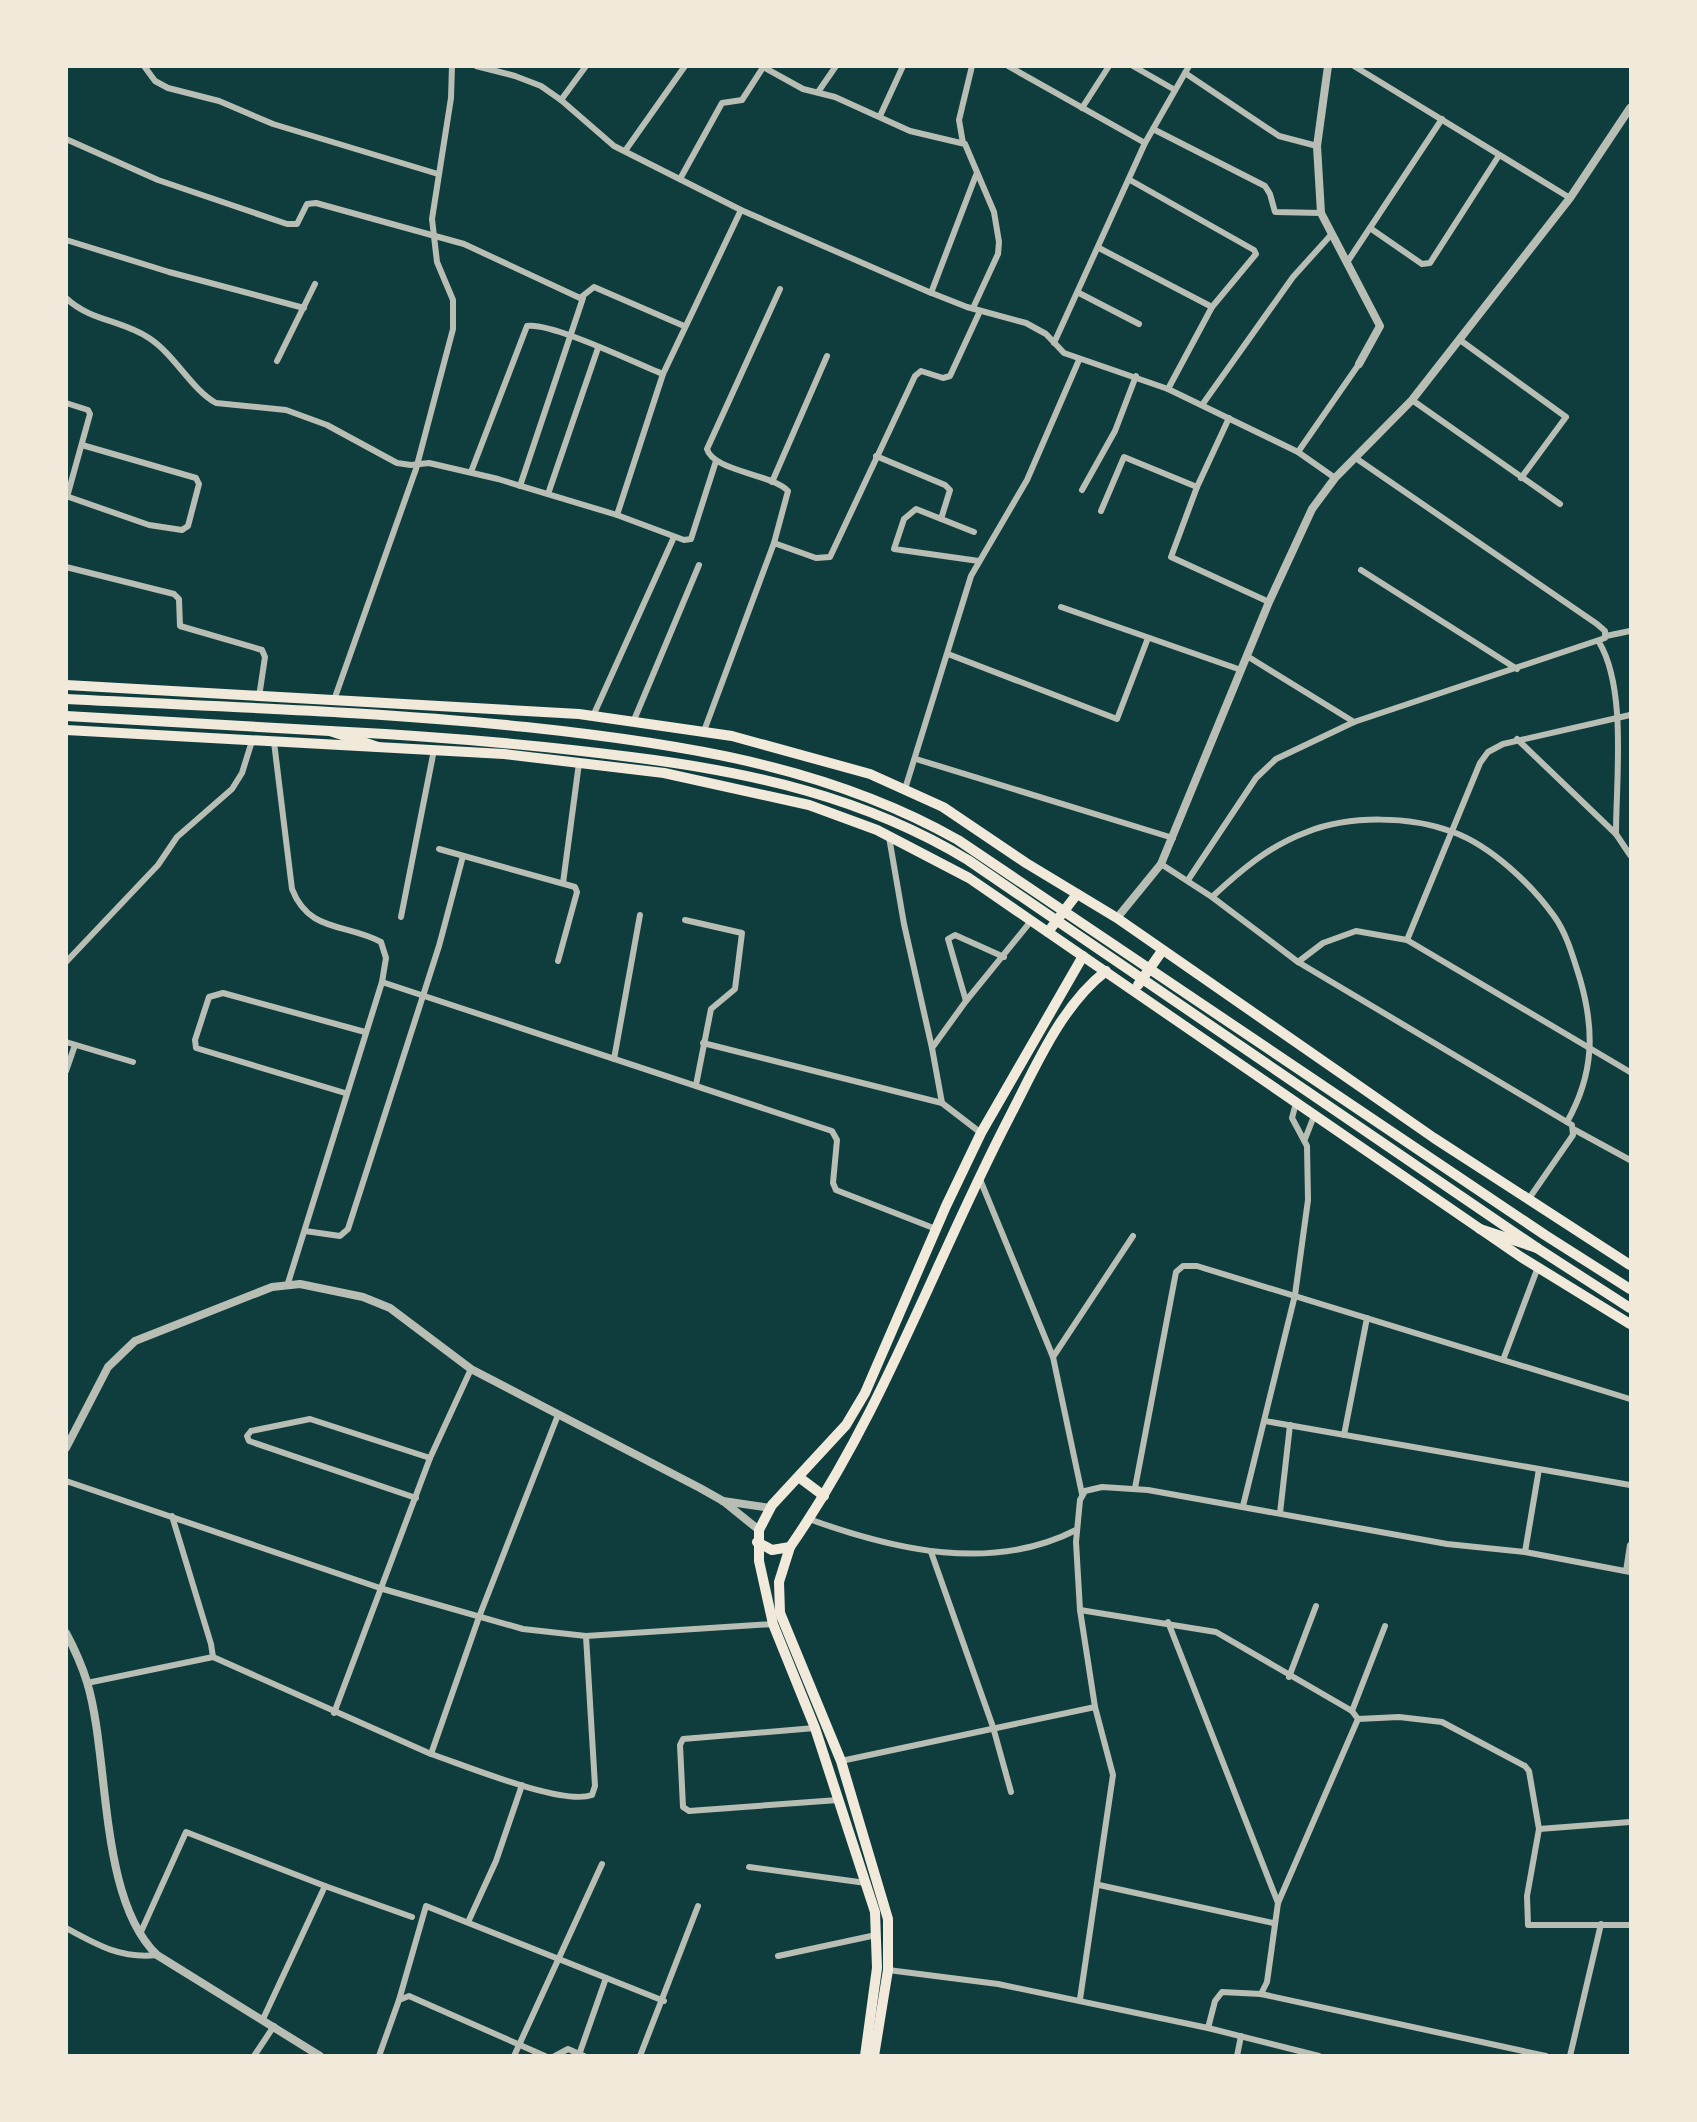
<svg xmlns="http://www.w3.org/2000/svg" width="1697" height="2122" font-family="Cabin,sans-serif">
	<style>
		.lines { fill: none; stroke-linecap: round; stroke-linejoin: round }
		.minor { stroke: #b8beb3; stroke-width: 6 }
		.tertiary { stroke: #b8beb3; stroke-width: 8 }
		.primary { stroke: #f1e9da; stroke-width: 10 }
		.trunk { stroke: #f1e9da; stroke-width: 10 }
	</style>
	<rect width="100%" height="100%" fill="#0f3d3e"/>
	<g class="lines">
		<g class="minor">
			<path d="M144 66 155 81 168 88 219 101 273 124 438 174"/>
			<path d="M476 66 515 76 541 86 561 100 614 146 741 210 929 292 967 307 1026 323 1046 334 1064 353 1168 389 1298 452 1335 478"/>
			<path d="M1008 66 1145 143"/>
			<path d="M1133 66 1175 90"/>
			<path d="M1354 66 1570 198"/>
			<path d="M763 67 803 89 835 97 910 131 965 144 994 212 999 242 998 254 973 308"/>
			<path d="M1185 73 1279 136 1317 146"/>
			<path d="M818 92 836 66"/>
			<path d="M561 100 586 66"/>
			<path d="M1082 108 1109 66"/>
			<path d="M880 116 903 66"/>
			<path d="M1153 129 1265 186 1270 194 1275 212 1321 213"/>
			<path d="M66 139 158 180 287 224H297L307 204 316 203 464 244 580 298 594 287 684 326"/>
			<path d="M963 143 959 120 972 66"/>
			<path d="M625 151 685 66"/>
			<path d="M680 179 722 103 742 100 764 66"/>
			<path d="M1130 180 1254 250 1256 254 1212 307 1168 389"/>
			<path d="M1370 228 1422 264 1430 263 1498 157"/>
			<path d="M66 240 169 272 304 308"/>
			<path d="M1099 248 1212 307"/>
			<path d="M1348 261 1442 119"/>
			<path d="M931 293 976 175"/>
			<path d="M1079 293 1139 324"/>
			<path d="M66 298C90 321 122 320 149 338 175 355 191 389 216 403L286 410 327 425 397 463 411 465 429 463 498 479 617 515 684 540 691 539 716 461"/>
			<path d="M1460 340 1566 417 1521 478"/>
			<path d="M1054 343 1145 143 1189 66"/>
			<path d="M277 361 315 284"/>
			<path d="M1412 400 1560 504"/>
			<path d="M66 403 88 410 90 414 67 497"/>
			<path d="M1202 405 1293 277 1330 236"/>
			<path d="M1229 418 1197 487 1171 557 1269 602"/>
			<path d="M1298 452 1359 364"/>
			<path d="M876 456 945 485 950 490 941 519"/>
			<path d="M471 472 527 326C551 322 635 363 663 374"/>
			<path d="M772 482 827 356"/>
			<path d="M520 486 583 298"/>
			<path d="M1082 490 1115 431 1136 376"/>
			<path d="M548 494 598 348"/>
			<path d="M66 496 149 525 182 530 188 526 199 484 196 478 82 445"/>
			<path d="M1101 511 1124 457 1197 487"/>
			<path d="M617 515 663 374 741 210"/>
			<path d="M974 532 916 509 904 519 894 549 979 561"/>
			<path d="M774 543 816 558 830 557 915 376 921 371 943 378 950 376 980 311"/>
			<path d="M66 567 174 594 179 599 180 626 262 650 265 657 259 697"/>
			<path d="M1361 570 1517 669"/>
			<path d="M1061 607 1241 670"/>
			<path d="M1606 636 1630 631"/>
			<path d="M1599 642C1627 689 1616 779 1616 834"/>
			<path d="M948 654 1117 719 1148 638"/>
			<path d="M1247 656 1354 722"/>
			<path d="M334 700 416 469 453 329V300L437 262 432 219 451 98 452 66"/>
			<path d="M593 716 674 537"/>
			<path d="M634 720 699 565"/>
			<path d="M704 731 774 543 788 491C772 474 713 471 707 449L780 289"/>
			<path d="M1517 739 1616 834 1630 855"/>
			<path d="M274 742 292 889C309 933 346 923 381 942L386 958 382 982 288 1283"/>
			<path d="M916 759 1173 838"/>
			<path d="M905 789 971 576 1027 480 1079 360"/>
			<path d="M889 837 904 924 932 1048"/>
			<path d="M439 849 575 887 577 892 558 961"/>
			<path d="M1161 864 1212 897 1298 962 1572 1125 1573 1135 1528 1200"/>
			<path d="M1188 880 1256 778 1276 759 1354 722 1605 638V631L1597 624 1357 459"/>
			<path d="M563 883 579 763"/>
			<path d="M1212 897C1241 870 1269 846 1307 832 1350 815 1410 816 1453 832 1491 846 1531 884 1554 916 1567 934 1573 957 1580 979 1595 1031 1594 1074 1567 1122"/>
			<path d="M401 917 434 750"/>
			<path d="M685 920 742 933 735 989 711 1009 696 1085"/>
			<path d="M1407 940 1480 763 1488 752 1503 744 1630 715"/>
			<path d="M1004 957 955 935 948 939 966 1001 1031 921"/>
			<path d="M66 962 158 865 177 837 232 789 242 773 252 741"/>
			<path d="M1298 962 1323 943 1356 931 1407 940 1630 1072"/>
			<path d="M382 982 832 1131 837 1140 833 1183 836 1190 936 1229"/>
			<path d="M966 1001 932 1048 942 1103 981 1133"/>
			<path d="M66 1042 133 1062"/>
			<path d="M703 1043 942 1103"/>
			<path d="M614 1059 640 915"/>
			<path d="M66 1071 75 1045"/>
			<path d="M345 1093 196 1048 195 1040 209 997 223 993 365 1032"/>
			<path d="M1575 1130 1630 1160"/>
			<path d="M1305 1139 1314 1116"/>
			<path d="M979 1177 1053 1357 1082 1494"/>
			<path d="M305 1231 340 1236 348 1229 439 946 463 856"/>
			<path d="M1053 1357 1133 1236"/>
			<path d="M1503 1360 1538 1267"/>
			<path d="M558 1415 479 1617 431 1754C464 1765 562 1806 592 1795L595 1786 586 1636"/>
			<path d="M1265 1421 1630 1485"/>
			<path d="M1344 1435 1367 1318"/>
			<path d="M66 1481 383 1589 523 1629 586 1636 773 1624"/>
			<path d="M1135 1488 1176 1272 1183 1266H1197L1630 1399"/>
			<path d="M416 1498 249 1441 247 1436 251 1431 310 1419 430 1458"/>
			<path d="M1243 1506 1295 1295 1308 1200 1307 1146 1292 1118 1296 1103"/>
			<path d="M1280 1513 1290 1425"/>
			<path d="M809 1519C894 1550 992 1573 1076 1530"/>
			<path d="M931 1552 993 1727 1011 1792"/>
			<path d="M1525 1552 1539 1469"/>
			<path d="M1626 1571 1630 1545"/>
			<path d="M1080 1610 1216 1632 1352 1711 1358 1719 1278 1903 1267 1982 1261 1994"/>
			<path d="M1168 1622 1278 1903"/>
			<path d="M213 1657 431 1754"/>
			<path d="M1289 1677 1316 1606"/>
			<path d="M87 1683 213 1657 211 1644 172 1516"/>
			<path d="M1352 1711 1385 1626"/>
			<path d="M334 1713 430 1458 471 1369"/>
			<path d="M1358 1719 1399 1717 1442 1722 1525 1766 1529 1771 1539 1829 1527 1896 1528 1925H1630"/>
			<path d="M815 1728 683 1739 680 1745 683 1807 689 1811 838 1800"/>
			<path d="M841 1761 1095 1707"/>
			<path d="M1539 1829 1630 1822"/>
			<path d="M749 1867 866 1883"/>
			<path d="M1099 1885 1273 1923"/>
			<path d="M469 1920 496 1861 522 1785"/>
			<path d="M66 1928C97 1945 121 1959 157 1955"/>
			<path d="M140 1934 186 1832 325 1886"/>
			<path d="M778 1956 876 1935"/>
			<path d="M888 1970 998 1984 1208 2028 1215 2001 1222 1992 1261 1994 1546 2056"/>
			<path d="M1080 1999 1113 1775 1095 1707 1080 1610 1076 1542 1080 1500 1085 1491 1102 1487 1148 1490 1447 1544 1525 1552 1630 1572"/>
			<path d="M399 2000 426 1906 664 2001"/>
			<path d="M263 2019 325 1886 412 1917"/>
			<path d="M1208 2028 1319 2056"/>
			<path d="M580 2052 606 1978"/>
			<path d="M254 2056 274 2026"/>
			<path d="M379 2056 399 2000 409 1996 545 2056"/>
			<path d="M514 2056 602 1864"/>
			<path d="M555 2056 568 2049 584 2056"/>
			<path d="M640 2056 698 1906"/>
			<path d="M1237 2056 1241 2036"/>
			<path d="M1570 2056 1601 1924"/>
		</g>
		<g class="tertiary">
			<path d="M1328 66 1317 146 1321 213 1380 326 1359 364"/>
			<path d="M1117 918 1161 864 1269 602 1312 509 1335 478 1412 400 1570 198 1630 108"/>
			<path d="M66 1448 108 1367 135 1341 272 1287 300 1284 363 1297 390 1308 471 1369 700 1488 723 1501 759 1530"/>
			<path d="M723 1501 771 1508"/>
			<path d="M66 1633C74 1648 82 1666 87 1682 110 1758 98 1898 157 1955L320 2056"/>
		</g>
		<g class="primary">
			<path d="M66 685 579 714 732 736 870 774 943 807 1026 863 1117 918 1434 1138 1630 1265"/>
			<path d="M66 730 504 754 664 773 809 805 877 830 969 878 1521 1257 1630 1324"/>
			<path d="M1048 932 1077 894"/>
			<path d="M1138 985 1162 951"/>
		</g>
		<g class="trunk">
			<path d="M66 699C220 707 374 711 526 727 676 743 826 765 958 840L1545 1235 1630 1289"/>
			<path d="M66 716 330 731 378 747"/>
			<path d="M330 731C431 736 531 744 631 757 751 772 864 797 968 860L1537 1248"/>
			<path d="M1480 1229 1537 1248 1630 1308"/>
			<path d="M800 1478 824 1496"/>
			<path d="M757 1542 772 1550 790 1547"/>
			<path d="M865 2056 877 1968 875 1912 815 1728 773 1624 759 1561V1530L772 1505 846 1425 865 1393 946 1206 981 1133 1083 956"/>
			<path d="M874 2056 888 1970V1919L841 1761 780 1613 779 1582 790 1547C883 1413 935 1260 1010 1116 1036 1066 1061 1006 1106 971"/>
		</g>
	</g>
	<rect width="1697" height="2122" fill="none" stroke="#f1e9da" stroke-width="136"/>
</svg>
